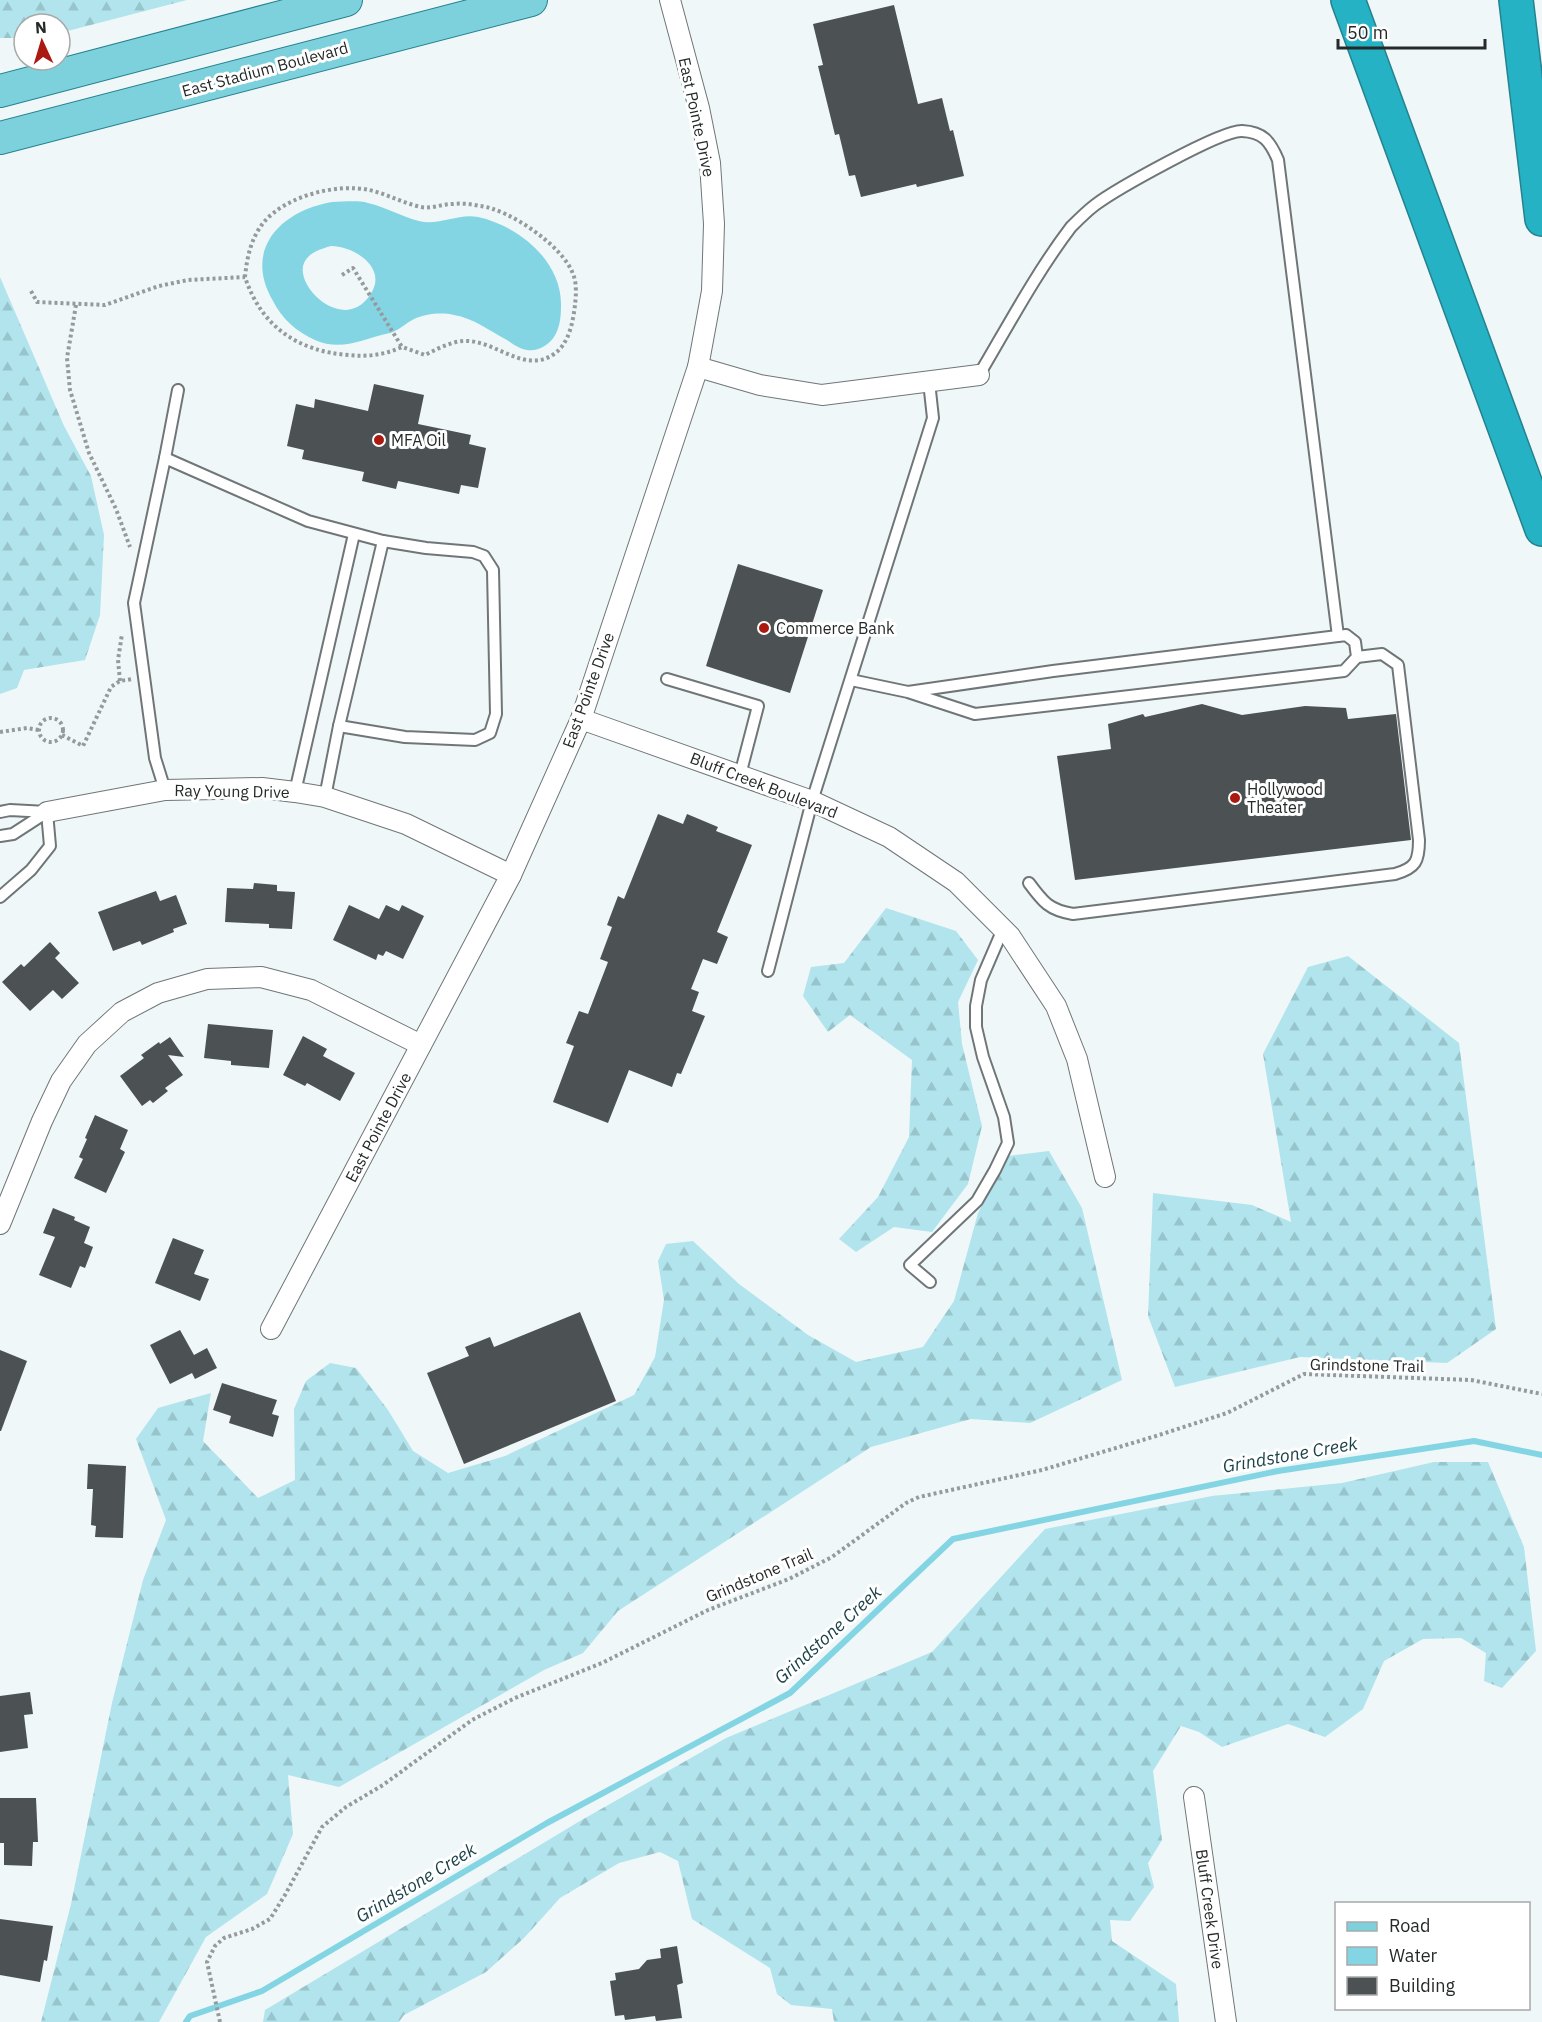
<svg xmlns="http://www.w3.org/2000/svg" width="1542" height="2022" font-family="'IBM Plex Sans',sans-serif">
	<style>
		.forest { fill: url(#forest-firs) }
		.water { fill: #83d5e3; fill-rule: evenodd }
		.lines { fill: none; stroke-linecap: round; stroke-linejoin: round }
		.stream { stroke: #83d5e3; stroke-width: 6 }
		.building { fill: #4c5253 }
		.service-casing { stroke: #707678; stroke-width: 14 }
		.minor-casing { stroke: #707678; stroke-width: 22 }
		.primary-casing { stroke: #25828e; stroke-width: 34 }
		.motorway-casing { stroke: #25828e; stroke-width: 36 }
		.path { stroke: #959b9c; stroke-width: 4; stroke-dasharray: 3 3; stroke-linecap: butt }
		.service { stroke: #fff; stroke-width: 10 }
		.minor { stroke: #fff; stroke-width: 20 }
		.primary { stroke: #7cd1dc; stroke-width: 32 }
		.motorway { stroke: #25b2c5; stroke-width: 33 }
		.poi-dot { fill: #ab1a11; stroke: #fff; stroke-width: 2 }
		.labels { text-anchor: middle; stroke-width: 6; stroke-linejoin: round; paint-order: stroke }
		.street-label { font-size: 16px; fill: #262929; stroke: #fff }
		.poi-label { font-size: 16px; fill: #262929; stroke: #fff; text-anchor: start }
		.water-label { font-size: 18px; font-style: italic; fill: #1b4248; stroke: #fff }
	</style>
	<defs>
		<pattern id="forest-firs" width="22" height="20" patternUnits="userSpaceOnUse" patternTransform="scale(1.5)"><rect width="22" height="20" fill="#b1e4ed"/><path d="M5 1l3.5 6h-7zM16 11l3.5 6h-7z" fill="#98c4cb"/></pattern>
	</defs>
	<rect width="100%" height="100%" fill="#eff7f8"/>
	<g class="forest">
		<path d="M0 0H187L60 33V24H24V38H0Z"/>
		<path d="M0 277 64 426 91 476 104 535 100 615 85 660 24 670 17 688 0 694Z"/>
		<path d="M886 908 956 931 978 960 958 1002 962 1044 982 1126 968 1184 932 1232 894 1227 856 1252 839 1239 878 1197 909 1137 912 1060 850 1015 828 1032 803 996 811 967 844 963Z"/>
		<path d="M1348 956 1459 1043 1496 1329 1447 1363 1300 1357 1175 1387 1148 1316 1153 1193 1252 1205 1291 1222 1263 1054 1308 967Z"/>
		<path d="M1049 1151 1082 1208 1122 1380 1030 1423 971 1419 871 1447 618 1611 583 1653 544 1670 339 1787 288 1775 293 1834 267 1894 206 1937 159 2022H41L71 1904 112 1703 143 1580 166 1520 136 1439 158 1408 211 1393 203 1441 258 1498 295 1480 294 1409 306 1381 330 1363 356 1368 388 1410 413 1451 448 1473 505 1456 634 1395 655 1357 664 1300 658 1261 666 1244 693 1241 739 1284 808 1335 856 1362 923 1347 954 1301 978 1213 1008 1156Z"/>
		<path d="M1434 1462H1488L1524 1547 1536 1651 1502 1688 1484 1681 1486 1653 1461 1638 1423 1639 1384 1661 1363 1709 1325 1737 1288 1724 1222 1747 1199 1732 1181 1726 1153 1771 1162 1840 1148 1863 1154 1887 1130 1921 1110 1920 1112 1941 1176 1984 1179 2022H834L832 2009 791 2005 777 1994 770 1968 692 1919 678 1861 660 1852 619 1863 560 1898 524 1938 486 1972 404 2015 399 2022H263L265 2010 580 1821 726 1738 932 1652 1045 1529 1212 1496 1342 1483Z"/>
	</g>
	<path class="water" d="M332 202C343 202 357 200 368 203 386 207 402 217 419 221 439 226 458 213 478 217 519 226 562 261 561 306 561 316 560 328 554 337 549 345 537 352 527 350 520 349 513 344 507 340 490 331 473 318 454 315 441 312 425 314 414 319 406 323 398 331 390 333 365 338 342 352 315 340 297 332 282 319 273 301 243 250 280 211 332 202ZM331 246C354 246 389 268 370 295 344 334 294 287 304 263 309 252 321 249 331 246Z"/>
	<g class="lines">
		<path class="stream" d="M186 2022 190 2016 262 1991 547 1823 790 1693 953 1539 1278 1471 1474 1441 1542 1455"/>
	</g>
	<g class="building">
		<path d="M894 5 918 104 942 98 950 131 953 130 964 176 917 187 916 184 861 197 855 175 849 176 839 134 835 135 818 66 823 65 813 24Z"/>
		<path d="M374 384 424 395 418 424 471 435 469 444 486 448 478 488 461 485 459 494 398 481 396 489 362 481 364 472 302 459 304 450 287 446 296 404 314 408 315 399 368 411Z"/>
		<path d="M738 564 823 590 790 693 706 666Z"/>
		<path d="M1202 704 1242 715 1305 706 1346 708 1348 719 1396 714 1411 840 1075 880 1057 756 1111 749 1108 724 1143 714 1145 717Z"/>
		<path d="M658 814 683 824 687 814 718 827 716 831 752 845 717 932 728 937 717 964 703 959 691 989 699 992 692 1011 705 1016 681 1074 677 1073 672 1087 629 1070 608 1123 553 1102 574 1046 566 1043 579 1011 588 1014 608 962 600 959 612 927 607 925 618 896 624 899Z"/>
		<path d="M254 883 277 885V891L295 892 292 929 269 928V924L225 922 227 888 253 889Z"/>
		<path d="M156 891 160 901 176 895 187 924 173 929 174 932 142 945 140 941 113 951 98 912Z"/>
		<path d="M349 905 379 919 386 905 399 911 402 905 424 916 403 959 386 951 383 956 378 954 376 960 333 940Z"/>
		<path d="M50 942 60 953 55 958 79 983 62 999 53 990 30 1011 2 982 21 964 24 967Z"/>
		<path d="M208 1024 273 1030 269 1068 231 1065V1061L204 1058Z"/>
		<path d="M303 1036 327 1049 323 1056 355 1073 340 1101 307 1083 305 1086 283 1075Z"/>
		<path d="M170 1037 184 1057 168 1055 183 1075 165 1088 168 1091 153 1103 150 1100 142 1106 120 1076 144 1058 141 1055 159 1042 160 1044Z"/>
		<path d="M95 1115 128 1130 120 1149 125 1152 106 1193 74 1178 83 1159 79 1157 87 1139 85 1138Z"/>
		<path d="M53 1208 75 1217 74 1220 90 1227 84 1243 93 1247 85 1268 80 1266 71 1288 39 1275 55 1237 43 1233Z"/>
		<path d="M173 1238 204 1250 194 1274 209 1279 200 1301 155 1283Z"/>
		<path d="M580 1312 616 1401 464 1464 427 1373 469 1356 465 1347 490 1337 494 1347Z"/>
		<path d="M180 1330 194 1355 207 1348 217 1368 195 1379 192 1373 170 1384 150 1345Z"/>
		<path d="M0 1350 27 1361 1 1431H0Z"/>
		<path d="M222 1383 277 1400 272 1414 279 1416 273 1437 229 1423 231 1416 213 1410Z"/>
		<path d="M88 1464 126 1466 123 1538 95 1537 96 1526 91 1525 93 1489H87Z"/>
		<path d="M30 1692 33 1714 24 1715 28 1748 0 1752V1696Z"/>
		<path d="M0 1798H36L38 1842H33L32 1866 4 1865V1843H0Z"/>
		<path d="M0 1919 53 1926 47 1961 44 1960 40 1982 0 1975Z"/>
		<path d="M677 1946 683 1983 677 1985 682 2018 656 2021 655 2016 625 2020 624 2015 615 2016 610 1981 616 1980 615 1973 639 1969 647 1960 661 1958 660 1949Z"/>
	</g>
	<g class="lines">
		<g class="service-casing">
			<g id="service">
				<path d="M979 375C1008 326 1036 273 1071 227 1078 220 1087 211 1095 205 1115 190 1221 130 1242 131 1263 132 1270 141 1278 160L1338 636"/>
				<path d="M165 458 178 390"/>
				<path d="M667 679 758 706 740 775"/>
				<path d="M851 680 908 692 1053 671 1346 635 1355 642 1357 657 1344 671 975 714 908 692"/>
				<path d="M165 790 155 758 134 603 165 458 308 521 383 541 426 548 473 552 484 556 493 570 496 714 490 733 475 740 405 737 339 726"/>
				<path d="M295 792 354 534"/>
				<path d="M325 797 339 726 383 541"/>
				<path d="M0 812 10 810 47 812"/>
				<path d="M0 836 13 834 47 812"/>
				<path d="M1029 883C1043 902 1049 910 1073 914L1395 874C1416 868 1419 861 1419 840L1398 665 1382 654 1357 657"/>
				<path d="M0 897 31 870 50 846 47 812"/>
				<path d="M768 971 812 801 933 418 929 382"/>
				<path d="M930 1282 910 1265 977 1201 995 1170 1008 1143 1004 1117 983 1057 976 1027V1006L981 980 1003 929"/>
			</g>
		</g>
		<g class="minor-casing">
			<g id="minor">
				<path d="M698 367 760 385 822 395 979 375"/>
				<path d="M581 719 812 801 889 837 956 882 1010 936 1056 1006 1077 1059 1105 1177"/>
				<path d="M47 812 165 790 262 788 295 792 325 797 406 824 511 875"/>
				<path d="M0 1224 42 1121 61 1081 87 1044 122 1012 158 993 207 979 261 977 311 990 421 1045"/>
				<path d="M271 1329 511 875 581 719 698 367 712 291 714 224 710 163 699 108 670 0"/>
				<path d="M1194 1797 1226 2022"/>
			</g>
		</g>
		<g class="primary-casing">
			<g id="primary">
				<path d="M0 91 346 0"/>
				<path d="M0 138 531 0"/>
			</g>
		</g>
		<g class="motorway-casing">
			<g id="motorway">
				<path d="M1348 0 1542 529"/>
				<path d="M1516 0 1542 219"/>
			</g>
		</g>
		<g class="path">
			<path d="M342 275 353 268 402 347"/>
			<path d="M31 291 37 302 105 305 159 286 188 280 245 277C261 326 297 351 348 355 367 357 384 355 402 347L425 355C437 349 450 342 463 341 495 339 524 375 554 354 569 344 573 322 575 305 576 296 577 283 573 274 563 246 509 209 480 206 471 204 462 203 453 204 442 204 432 209 421 207 403 203 387 194 369 190 337 183 286 196 264 222 251 238 247 257 245 277"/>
			<path d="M76 305 67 358 70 390 89 453 116 509 130 547"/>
			<path d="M120 681 118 660 122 634"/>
			<circle cx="51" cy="730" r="12"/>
			<path d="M0 732 27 728 39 730"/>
			<path d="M62 735 83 746 111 687 120 681 132 679"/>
			<path d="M220 2022 207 1962 215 1946 224 1938 252 1929 270 1919 285 1895 322 1827 346 1807 383 1785 472 1720 515 1698 602 1663 708 1610 789 1579 832 1557 906 1503 919 1497 1042 1470 1156 1436 1227 1413 1304 1374 1471 1380 1542 1394"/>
		</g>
		<use href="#service" class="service"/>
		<use href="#minor" class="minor"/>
		<use href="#primary" class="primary"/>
		<use href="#motorway" class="motorway"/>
	</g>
	<g class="poi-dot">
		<circle cx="379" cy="440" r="6"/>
		<circle cx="764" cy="628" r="6"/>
		<circle cx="1235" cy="798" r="6"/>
	</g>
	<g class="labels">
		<g class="street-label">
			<text transform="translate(265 69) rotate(-15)" y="6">East Stadium Boulevard</text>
			<text transform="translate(697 117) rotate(78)" y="6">East Pointe Drive</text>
			<text transform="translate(588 690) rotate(-70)" y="6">East Pointe Drive</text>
			<text transform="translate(764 785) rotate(21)" y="6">Bluff Creek Boulevard</text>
			<text transform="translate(232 791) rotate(1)" y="6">Ray Young Drive</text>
			<text transform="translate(378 1127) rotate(-62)" y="6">East Pointe Drive</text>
			<text transform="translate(1367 1365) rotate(1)" y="6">Grindstone Trail</text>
			<text transform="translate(759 1575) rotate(-23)" y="6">Grindstone Trail</text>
			<text transform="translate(1210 1909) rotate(82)" y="6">Bluff Creek Drive</text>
		</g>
		<g class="poi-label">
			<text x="391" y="446">MFA Oil</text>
			<text x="776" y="634">Commerce Bank</text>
			<text x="1247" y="795">Hollywood<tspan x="1247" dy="18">Theater</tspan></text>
		</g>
		<g class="water-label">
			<text transform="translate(1290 1455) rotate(-10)" y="6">Grindstone Creek</text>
			<text transform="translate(828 1635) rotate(-42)" y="6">Grindstone Creek</text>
			<text transform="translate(416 1883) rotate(-31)" y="6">Grindstone Creek</text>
		</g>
	</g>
	<rect x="1335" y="1902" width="195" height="108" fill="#ffffff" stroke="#a8a9a9" stroke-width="1.5"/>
	<rect x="1347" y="1922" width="30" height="9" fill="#7cd1dc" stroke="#a8a9a9" stroke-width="1.5"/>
	<text x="1389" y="1932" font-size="18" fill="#262929">Road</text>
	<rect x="1347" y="1947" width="30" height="18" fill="#83d5e3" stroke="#a8a9a9" stroke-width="1.5"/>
	<text x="1389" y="1962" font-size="18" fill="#262929">Water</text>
	<rect x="1347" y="1977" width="30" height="18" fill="#4c5253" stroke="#a8a9a9" stroke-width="1.5"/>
	<text x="1389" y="1992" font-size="18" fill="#262929">Building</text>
	<g transform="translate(42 42) rotate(356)"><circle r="28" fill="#ffffff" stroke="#a8a9a9" stroke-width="1.5"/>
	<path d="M0-4.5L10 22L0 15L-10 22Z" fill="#ab1a11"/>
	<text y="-9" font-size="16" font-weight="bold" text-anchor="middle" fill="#262929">N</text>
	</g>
	<path d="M1338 39v9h147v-9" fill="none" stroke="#262929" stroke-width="3"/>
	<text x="1347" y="39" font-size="18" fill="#262929" stroke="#ffffff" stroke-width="4.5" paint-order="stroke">50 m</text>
</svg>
